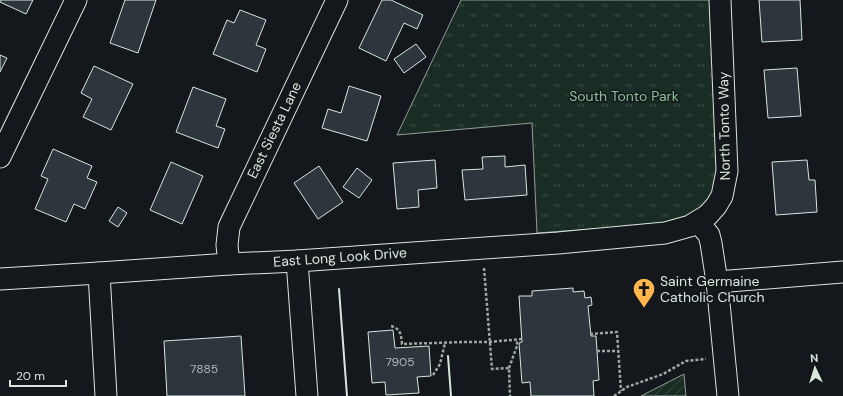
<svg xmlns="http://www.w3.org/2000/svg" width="843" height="396" font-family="'DM Sans',sans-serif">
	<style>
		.grass { fill: url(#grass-tufts); stroke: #939e99 }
		.garden { fill: url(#garden-furrows); stroke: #939e99 }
		.building { fill: #2c363c; stroke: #d8e6dc }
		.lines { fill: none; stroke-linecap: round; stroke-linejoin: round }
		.minor-casing { stroke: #d8e6dc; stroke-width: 23 }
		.path { stroke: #9da8a2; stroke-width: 2.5; stroke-dasharray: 3 2; stroke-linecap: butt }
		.minor { stroke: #14181c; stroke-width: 21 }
		.wall { stroke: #d8e6dc; stroke-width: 2 }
		.labels { text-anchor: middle; stroke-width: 3; stroke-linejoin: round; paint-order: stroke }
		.number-label { font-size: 12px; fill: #adbab4 }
		.park-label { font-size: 14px; fill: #8ac095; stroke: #14181c }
		.street-label { font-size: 14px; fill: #d8e6dc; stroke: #14181c }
		.poi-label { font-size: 14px; fill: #d8e6dc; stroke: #14181c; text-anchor: start }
	</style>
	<defs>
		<pattern id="grass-tufts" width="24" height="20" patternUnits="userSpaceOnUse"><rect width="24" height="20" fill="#1a2d24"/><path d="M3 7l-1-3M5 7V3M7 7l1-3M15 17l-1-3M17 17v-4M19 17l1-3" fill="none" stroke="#3b4b43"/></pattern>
		<pattern id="garden-furrows" width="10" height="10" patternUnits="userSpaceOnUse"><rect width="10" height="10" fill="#1a2d24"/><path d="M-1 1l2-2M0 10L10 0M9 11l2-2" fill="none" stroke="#3b4b43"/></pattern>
	</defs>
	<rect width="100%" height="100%" fill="#14181c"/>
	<path class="grass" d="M461 0H714L719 181 707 204 677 223 537 233 532 123 397 135Z"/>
	<path class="garden" d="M684 374 686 396H641Z"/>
	<g class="building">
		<path d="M0 0H33L26 14 0 2Z"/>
		<path d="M125 0H156L138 53 110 43Z"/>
		<path d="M382 0H391L423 15 417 29 404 23 386 61 359 48Z"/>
		<path d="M759 0H800L802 40 762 42Z"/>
		<path d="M240 10 266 20 256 45 266 49 257 72 213 54 227 20 234 23Z"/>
		<path d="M416 44 426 57 404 73 394 59Z"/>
		<path d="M0 55 7 58 0 72Z"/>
		<path d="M94 66 133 84 111 130 83 117 92 99 81 93Z"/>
		<path d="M797 68 801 116 768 118 764 70Z"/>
		<path d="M349 86 381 96 367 141 322 128 328 109 341 113Z"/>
		<path d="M193 87 226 99 216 126 225 129 218 148 176 132Z"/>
		<path d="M53 149 92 166 87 178 97 182 85 209 74 204 66 222 35 209 48 179 41 176Z"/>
		<path d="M505 156V167L525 165 527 195 465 200 462 170 483 169 482 157Z"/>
		<path d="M435 160 437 188 418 190 419 207 397 209 393 163Z"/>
		<path d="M807 160 809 180H815L817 212 776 215 772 162Z"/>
		<path d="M171 162 203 176 182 224 150 210Z"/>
		<path d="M319 166 343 202 318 219 294 183Z"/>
		<path d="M357 168 372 180 359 198 343 187Z"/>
		<path d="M118 207 127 213 118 227 109 221Z"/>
		<path d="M573 288V292L584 291 585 298 591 297 592 305 588 306 591 336H596L599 380 593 381 594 396H531L530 382 522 383 519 343 522 342 519 296H532V291Z"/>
		<path d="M393 330 395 348 429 346 431 376 417 377 419 393 386 395 385 382 372 383 368 332Z"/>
		<path d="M241 336 245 396H167L164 341Z"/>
	</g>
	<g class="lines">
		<g class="minor-casing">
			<g id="minor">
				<path d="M0 157 76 0"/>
				<path d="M698 222 709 235 711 243 717 282"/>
				<path d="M297 261 307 396"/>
				<path d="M229 264 227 245 229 227 337 0"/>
				<path d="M99 273 106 396"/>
				<path d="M0 279 99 273 229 264 297 261 558 243 665 233 690 226 708 215 716 206 722 196 727 171 720 0"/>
				<path d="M728 396 717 282 843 272"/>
			</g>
		</g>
		<g class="path">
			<path d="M484 268 492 369 509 368 510 396"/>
			<path d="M391 326C401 329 401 335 402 344L466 342H489L522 339"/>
			<path d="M590 334 617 332 621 391"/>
			<path d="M597 351H618"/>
			<path d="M509 368 517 346V340"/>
			<path d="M433 375 440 364 445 343"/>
			<path d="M614 396 627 387 663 374 686 361 706 359"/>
		</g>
		<use href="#minor" class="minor"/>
		<g class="wall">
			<path d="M339 289 347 396"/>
			<path d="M448 356 451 396"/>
		</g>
	</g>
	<defs>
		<g id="church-pin" transform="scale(1.15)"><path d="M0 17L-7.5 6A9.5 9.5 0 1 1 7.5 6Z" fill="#ffb74d" stroke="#14181c"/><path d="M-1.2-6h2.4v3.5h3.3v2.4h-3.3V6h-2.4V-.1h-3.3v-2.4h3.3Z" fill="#111"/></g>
	</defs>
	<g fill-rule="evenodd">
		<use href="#church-pin" x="644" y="289"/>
	</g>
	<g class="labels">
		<g class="number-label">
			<text x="400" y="366">7905</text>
			<text x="204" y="373">7885</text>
		</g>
		<g class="park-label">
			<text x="624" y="101">South Tonto Park</text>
		</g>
		<g class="street-label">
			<text transform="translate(724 126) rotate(-91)" y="5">North Tonto Way</text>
			<text transform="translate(274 130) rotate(-64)" y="5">East Siesta Lane</text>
			<text transform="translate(340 257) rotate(-4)" y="5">East Long Look Drive</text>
		</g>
		<g class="poi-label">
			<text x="660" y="286">Saint Germaine<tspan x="660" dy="16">Catholic Church</tspan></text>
		</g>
	</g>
	<g transform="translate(815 368) rotate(356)" stroke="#14181c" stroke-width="3" paint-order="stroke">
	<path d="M0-3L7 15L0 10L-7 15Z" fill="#d8e6dc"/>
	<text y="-6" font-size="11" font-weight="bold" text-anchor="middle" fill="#d8e6dc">N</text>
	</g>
	<path d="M10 380v6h56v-6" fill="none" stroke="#d8e6dc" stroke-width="2"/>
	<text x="16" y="380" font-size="12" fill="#d8e6dc" stroke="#14181c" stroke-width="3" paint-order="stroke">20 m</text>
</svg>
